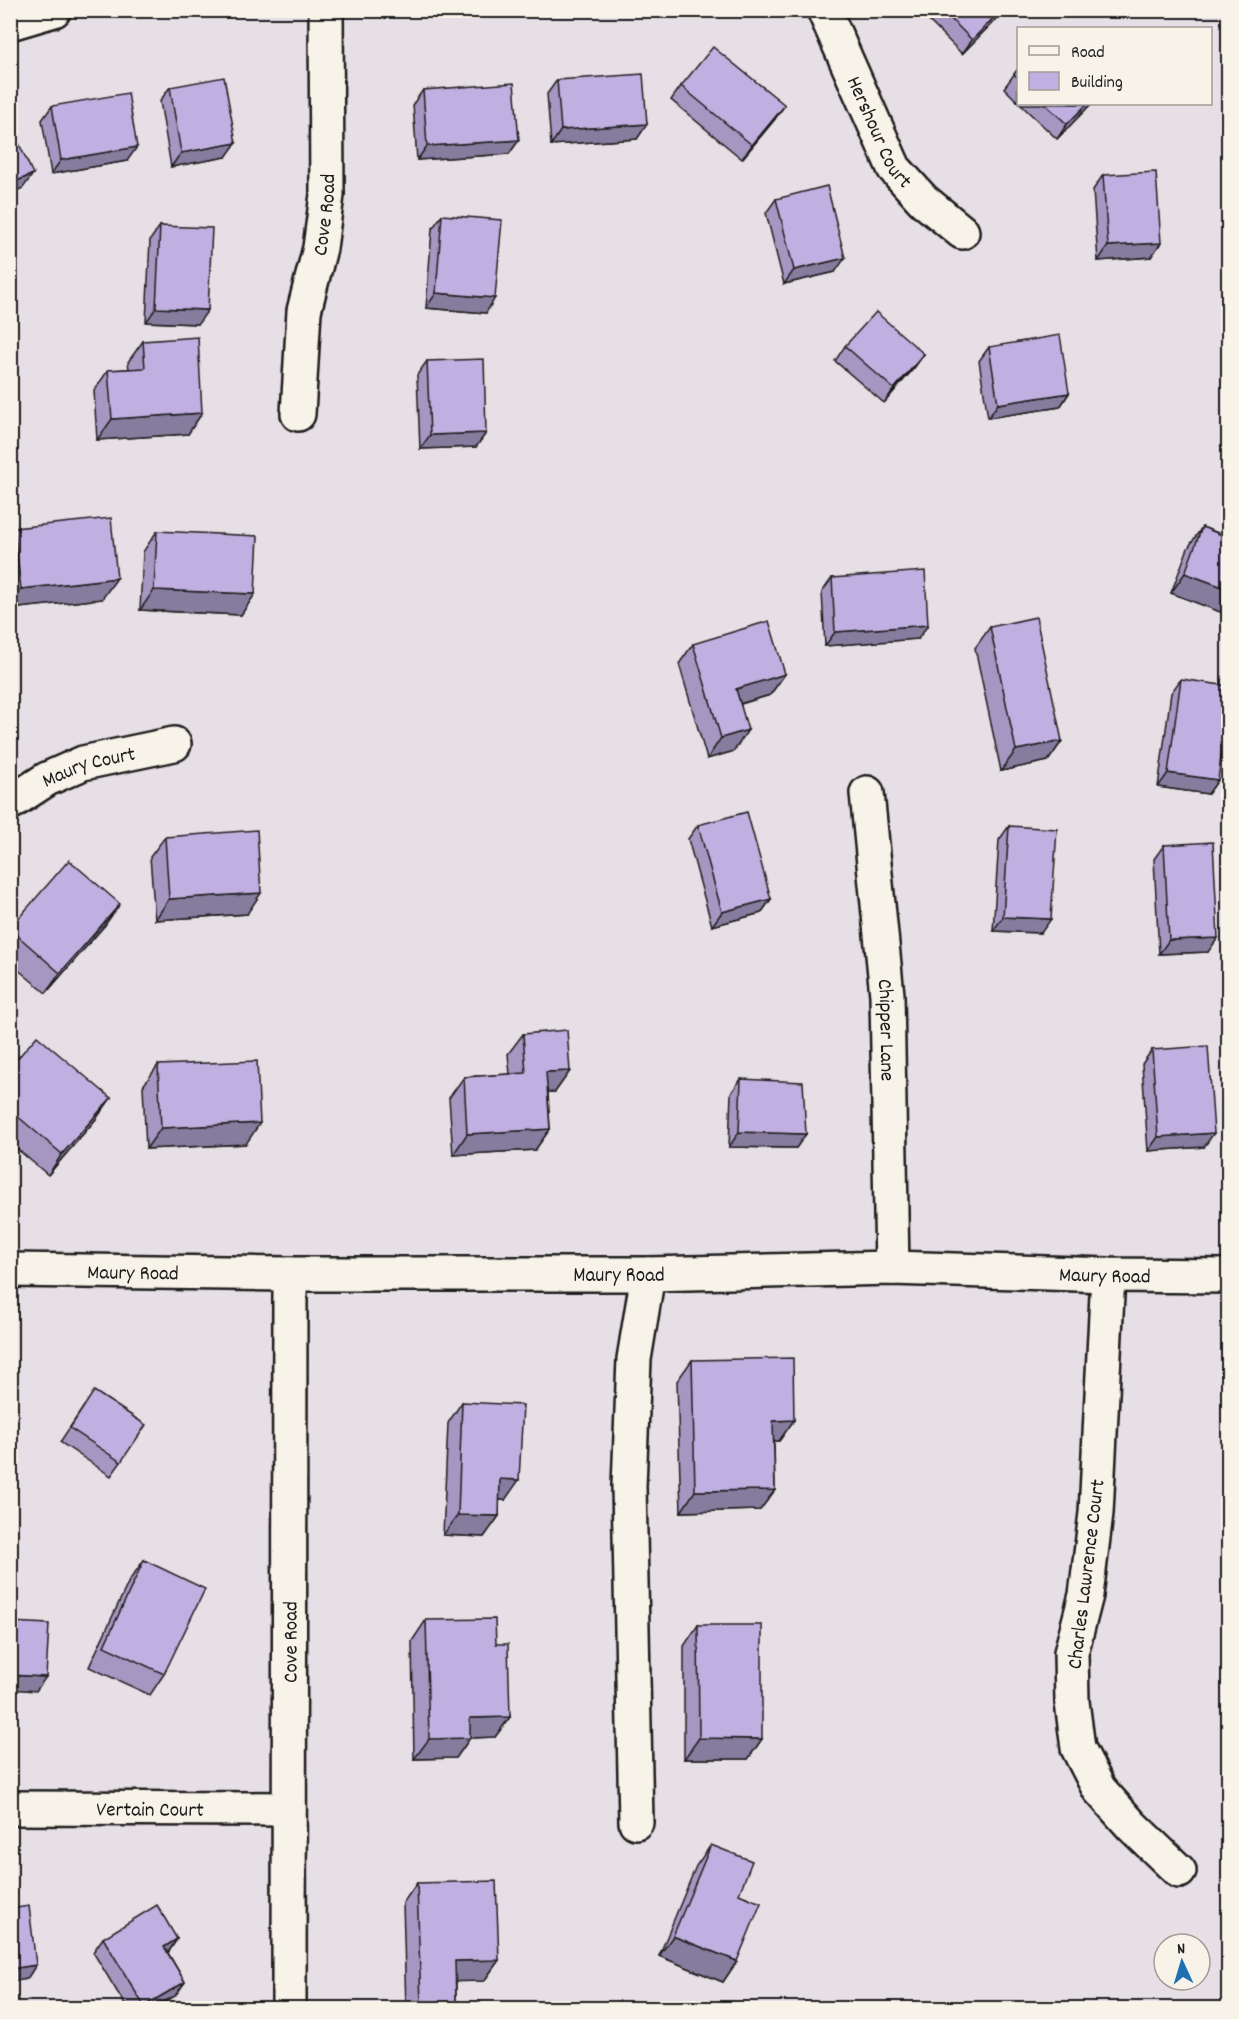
<svg xmlns="http://www.w3.org/2000/svg" width="1239" height="2019" font-family="Dekko,sans-serif">
	<style>
		.lines { fill: none; stroke-linecap: round; stroke-linejoin: round }
		.minor-casing { stroke: #1c1c1c; stroke-width: 38 }
		.minor { stroke: #f7f3e8; stroke-width: 33 }
		.wall { fill: #a597c2; stroke: #1c1c1c; stroke-width: 1.5 }
		.shaded-wall { fill: #867b9e; stroke: #1c1c1c; stroke-width: 1.5 }
		.building { fill: #c0b0e1; stroke: #1c1c1c; stroke-width: 1.5 }
		.labels { text-anchor: middle; stroke-width: 4.5; stroke-linejoin: round; paint-order: stroke }
		.street-label { font-size: 21px; fill: #1c1c1c; stroke: #f7f3e8 }
	</style>
	<rect width="100%" height="100%" fill="#e6dfe6"/>
	<filter id="ink" filterUnits="userSpaceOnUse"><feTurbulence type="fractalNoise" baseFrequency=".0167" numOctaves="2"/><feDisplacementMap in="SourceGraphic" scale="12" xChannelSelector="R" yChannelSelector="G"/><feConvolveMatrix kernelMatrix="1 2 1 2 8 2 1 2 1" color-interpolation-filters="sRGB"/></filter>
	<g filter="url(#ink)">
		<g class="lines">
			<g class="minor-casing">
				<g id="minor">
					<path id="s1" d="M824 10 894 168 923 200 962 232"/>
					<path d="M10 23 54 10"/>
					<path id="s2" d="M298 414 304 311 320 248 327 195 326 10"/>
					<path id="s3" d="M867 793 887 995 892 1268"/>
					<path id="s4" d="M10 803 47 779 83 763 174 744"/>
					<path id="s5" d="M10 1270 290 1274H648L892 1268 1108 1275 1228 1276"/>
					<path d="M1108 1275 1096 1513 1086 1595 1071 1653 1072 1702 1078 1748 1099 1789 1132 1826 1179 1871"/>
					<path id="s6" d="M10 1808 289 1809"/>
					<path d="M636 1822 629 1486 634 1359 648 1274"/>
					<path id="s7" d="M289 2008 290 1274"/>
				</g>
			</g>
			<use href="#minor" class="minor"/>
		</g>
		<g class="wall">
			<path d="M918 10H1005L962 54Z"/>
			<path d="M1018 69V102L1004 88Z"/>
			<path d="M557 80 647 124 637 139 551 145 547 94Z"/>
			<path d="M681 86 775 119 742 159 671 100Z"/>
			<path d="M170 87 226 157 171 167 160 101Z"/>
			<path d="M423 90 519 140 509 154 417 160 413 104Z"/>
			<path d="M1020 104H1091L1057 139Z"/>
			<path d="M52 106 127 161 51 174 42 120Z"/>
			<path d="M1103 175 1151 257 1098 261 1093 190Z"/>
			<path d="M776 199 835 272 784 284 766 213Z"/>
			<path d="M442 215 486 313 426 308 432 229Z"/>
			<path d="M160 226 198 324 146 322 150 240Z"/>
			<path d="M143 341 202 413 188 434 97 440 94 391 108 370 129 369 128 362Z"/>
			<path d="M845 346 924 354 914 368 884 403 835 361Z"/>
			<path d="M989 347 1069 393 1060 407 988 418 979 361Z"/>
			<path d="M427 361 486 433 476 447 420 449 417 375Z"/>
			<path d="M1228 515V615L1171 593 1188 548 1202 527 1221 534Z"/>
			<path d="M14 528 102 599 10 609V533Z"/>
			<path d="M157 531 255 594 241 615 140 610 143 552Z"/>
			<path d="M832 578 918 639 825 646 822 592Z"/>
			<path d="M990 627 1062 741 1048 761 1001 771 975 648Z"/>
			<path d="M693 644 785 674 770 695 741 704 734 751 707 759 679 664Z"/>
			<path d="M1181 679 1218 780 1208 794 1158 787 1171 693Z"/>
			<path d="M698 825 771 899 761 913 712 926 688 839Z"/>
			<path d="M1009 826 1041 933 993 931 999 840Z"/>
			<path d="M165 837 247 914 155 920 150 857Z"/>
			<path d="M1164 845 1208 952 1159 954 1154 859Z"/>
			<path d="M105 925 46 993 10 963V928Z"/>
			<path d="M523 1034 570 1071 555 1092H548L550 1129 535 1150 453 1155 449 1098 464 1077 510 1074 508 1054Z"/>
			<path d="M1152 1050 1204 1147 1148 1151 1142 1064Z"/>
			<path d="M158 1065 246 1144 146 1149 143 1086Z"/>
			<path d="M10 1067 111 1098 96 1119 48 1175 10 1143Z"/>
			<path d="M741 1079 806 1134 796 1148 729 1147 731 1093Z"/>
			<path d="M692 1360 794 1420 779 1441H774L775 1490 760 1510 681 1512 677 1381Z"/>
			<path d="M462 1402 505 1500H499V1516L484 1537 443 1535 448 1423Z"/>
			<path d="M84 1406 121 1462 111 1476 60 1442Z"/>
			<path d="M144 1560 164 1674 150 1695 89 1667 129 1581Z"/>
			<path d="M426 1620 496 1644 510 1717 495 1737 470 1738 456 1758 414 1759 412 1641Z"/>
			<path d="M698 1625 762 1739 748 1759H684V1646Z"/>
			<path d="M711 1845 739 1894 737 1961 723 1982 659 1956 696 1866Z"/>
			<path d="M417 1883 499 1960 484 1981H456V2002L452 2008H406L403 1903Z"/>
			<path d="M103 1938 177 1939 168 1953 185 1982 175 1996 153 2008H127L93 1952Z"/>
		</g>
		<g class="shaded-wall">
			<path d="M1001 10H1005L962 54 972 40Z"/>
			<path d="M1087 104H1091L1057 139 1067 124Z"/>
			<path d="M785 105 775 119 742 159 752 145Z"/>
			<path d="M647 124 637 139 551 145 561 130Z"/>
			<path d="M519 140 509 154 417 160 427 146Z"/>
			<path d="M236 143 226 157 171 167 181 153Z"/>
			<path d="M137 147 127 161 51 174 61 160Z"/>
			<path d="M33 174 23 188 10 194V184Z"/>
			<path d="M1161 243 1151 257 1098 261 1108 246Z"/>
			<path d="M845 258 835 272 784 284 794 270Z"/>
			<path d="M436 293 495 298 486 313 426 308Z"/>
			<path d="M156 308 208 310 198 324 146 322Z"/>
			<path d="M924 354 914 368 884 403 894 389Z"/>
			<path d="M1069 393 1060 407 988 418 998 404Z"/>
			<path d="M202 413 188 434 97 440 112 419Z"/>
			<path d="M486 433 476 447 420 449 430 435Z"/>
			<path d="M1185 573 1228 589V615L1171 593Z"/>
			<path d="M117 578 102 599 10 609V603L21 589Z"/>
			<path d="M154 590 255 594 241 615 140 610Z"/>
			<path d="M928 625 918 639 825 646 835 632Z"/>
			<path d="M785 674 770 695 722 709 736 689Z"/>
			<path d="M748 730 734 751 707 759 721 738Z"/>
			<path d="M1062 741 1048 761 1001 771 1016 750Z"/>
			<path d="M1168 773 1218 780 1208 794 1158 787Z"/>
			<path d="M261 893 247 914 155 920 169 899Z"/>
			<path d="M771 899 761 913 712 926 722 912Z"/>
			<path d="M120 904 105 925 46 993 60 973Z"/>
			<path d="M1003 917 1051 919 1041 933 993 931Z"/>
			<path d="M1218 938 1208 952 1159 954 1169 940Z"/>
			<path d="M570 1071 555 1092 532 1093 546 1072Z"/>
			<path d="M111 1098 96 1119 48 1175 62 1154Z"/>
			<path d="M260 1123 246 1144 146 1149 161 1128Z"/>
			<path d="M550 1129 535 1150 453 1155 467 1134Z"/>
			<path d="M739 1132 806 1134 796 1148 729 1147Z"/>
			<path d="M1214 1133 1204 1147 1148 1151 1158 1137Z"/>
			<path d="M794 1420 779 1441H759L773 1421Z"/>
			<path d="M500 1479 519 1480 505 1500H486Z"/>
			<path d="M775 1490 760 1510 681 1512 695 1491Z"/>
			<path d="M458 1515 499 1516 484 1537 443 1535Z"/>
			<path d="M10 1675 46 1677 36 1691 10 1689Z"/>
			<path d="M510 1717 495 1737 470 1738 456 1758 414 1759 429 1739 470 1718Z"/>
			<path d="M699 1738 762 1739 748 1759H684Z"/>
			<path d="M673 1936 737 1961 723 1982 659 1956Z"/>
			<path d="M177 1939 167 1954 164 1947Z"/>
			<path d="M499 1960 484 1981 440 1982 455 1961Z"/>
			<path d="M36 1965 27 1979 10 1982V1969Z"/>
			<path d="M185 1982 175 1996 153 2008H142L144 2006Z"/>
			<path d="M456 2002 452 2008H418L421 2004Z"/>
		</g>
		<g class="building">
			<path d="M942 10H1001L972 40Z"/>
			<path d="M713 47 785 105 752 145 681 86Z"/>
			<path d="M1018 69V78L1014 74Z"/>
			<path d="M643 74 647 124 561 130 557 80Z"/>
			<path d="M224 77 236 143 181 153 170 87Z"/>
			<path d="M514 83 519 140 427 146 423 90Z"/>
			<path d="M128 93 137 147 61 160 52 106Z"/>
			<path d="M1045 104H1087L1067 124Z"/>
			<path d="M10 124 33 174 10 184Z"/>
			<path d="M1156 172 1161 243 1108 246 1103 175Z"/>
			<path d="M827 186 845 258 794 270 776 199Z"/>
			<path d="M442 215 502 220 495 298 436 293Z"/>
			<path d="M160 226 212 228 208 310 156 308Z"/>
			<path d="M876 312 924 354 894 389 845 346Z"/>
			<path d="M1060 335 1069 393 998 404 989 347Z"/>
			<path d="M198 337 202 413 112 419 108 370 145 368 143 341Z"/>
			<path d="M484 359 486 433 430 435 427 361Z"/>
			<path d="M111 518 117 578 21 589 14 528Z"/>
			<path d="M1202 527 1227 537 1228 534V589L1185 573Z"/>
			<path d="M157 531 258 536 255 594 154 590Z"/>
			<path d="M925 571 928 625 835 632 832 578Z"/>
			<path d="M1036 617 1062 741 1016 750 990 627Z"/>
			<path d="M769 621 785 674 736 689 748 730 721 738 693 644Z"/>
			<path d="M10 631 15 639 10 642Z"/>
			<path d="M1181 679 1228 686V704L1218 780 1168 773Z"/>
			<path d="M747 812 771 899 722 912 698 825Z"/>
			<path d="M1009 826 1057 829 1051 919 1003 917Z"/>
			<path d="M257 830 261 893 169 899 165 837Z"/>
			<path d="M1213 842 1218 938 1169 940 1164 845Z"/>
			<path d="M69 860 120 904 60 973 10 929V928Z"/>
			<path d="M567 1030 570 1071 546 1072 550 1129 467 1134 464 1077 526 1073 523 1034Z"/>
			<path d="M37 1036 111 1098 62 1154 10 1110V1067Z"/>
			<path d="M1208 1046 1214 1133 1158 1137 1152 1050Z"/>
			<path d="M257 1061 260 1123 161 1128 158 1065Z"/>
			<path d="M741 1079 803 1082 806 1134 739 1132Z"/>
			<path d="M793 1358 794 1420 773 1421 775 1490 695 1491 692 1360Z"/>
			<path d="M94 1391 146 1425 121 1462 70 1428Z"/>
			<path d="M462 1402 523 1405 519 1480 500 1479 499 1516 458 1515Z"/>
			<path d="M144 1560 205 1589 164 1674 104 1646Z"/>
			<path d="M495 1619 496 1644H508L510 1717 470 1718V1738L429 1739 426 1620Z"/>
			<path d="M10 1622 49 1624 46 1677 10 1675Z"/>
			<path d="M698 1625H762V1739L699 1738Z"/>
			<path d="M711 1845 752 1861 739 1894 761 1903 737 1961 673 1936Z"/>
			<path d="M496 1881 499 1960 455 1961 456 2002 421 2004 417 1883Z"/>
			<path d="M157 1905 177 1939 164 1947 185 1982 144 2006 103 1938Z"/>
			<path d="M29 1906 36 1965 10 1969V1909Z"/>
		</g>
	</g>
	<g class="labels">
		<g class="street-label">
			<text dy="7" stroke="none"><textPath href="#s1" startOffset="134">Hershour Court</textPath></text>
			<text dy="7" stroke="none"><textPath href="#s2" startOffset="202">Cove Road</textPath></text>
			<text dy="7" stroke="none"><textPath href="#s4" startOffset="88">Maury Court</textPath></text>
			<text dy="7" stroke="none"><textPath href="#s3" startOffset="238">Chipper Lane</textPath></text>
			<text dy="7" stroke="none"><textPath href="#s5" startOffset="123">Maury Road</textPath></text>
			<text dy="7" stroke="none"><textPath href="#s5" startOffset="609">Maury Road</textPath></text>
			<text dy="7" stroke="none"><textPath href="#s5" startOffset="1095">Maury Road</textPath></text>
			<text transform="translate(1085 1574) rotate(-83)" y="7">Charles Lawrence Court</text>
			<text dy="7" stroke="none"><textPath href="#s7" startOffset="366">Cove Road</textPath></text>
			<text dy="7" stroke="none"><textPath href="#s6" startOffset="140">Vertain Court</textPath></text>
		</g>
	</g>
	<rect width="1239" height="2019" fill="none" stroke="#f7f3e8" stroke-width="36"/>
	<rect x="18" y="18" width="1203" height="1983" fill="none" stroke="#1c1c1c" stroke-width="2" filter="url(#ink)"/>
	<rect x="1017" y="27" width="195" height="78" fill="#f7f3e8" stroke="#9f9d96" stroke-width="1.5"/>
	<rect x="1029" y="46" width="30" height="9" fill="#f7f3e8" stroke="#9f9d96" stroke-width="1.5"/>
	<text x="1071" y="57" font-size="18" fill="#1c1c1c">Road</text>
	<rect x="1029" y="72" width="30" height="18" fill="#c0b0e1" stroke="#9f9d96" stroke-width="1.5"/>
	<text x="1071" y="87" font-size="18" fill="#1c1c1c">Building</text>
	<g transform="translate(1182 1962) rotate(356)"><circle r="28" fill="#f7f3e8" stroke="#9f9d96" stroke-width="1.5"/>
	<path d="M0-4.5L10 22L0 15L-10 22Z" fill="#1f6fb2"/>
	<text y="-9" font-size="16" font-weight="bold" text-anchor="middle" fill="#1c1c1c">N</text>
	</g>
</svg>
